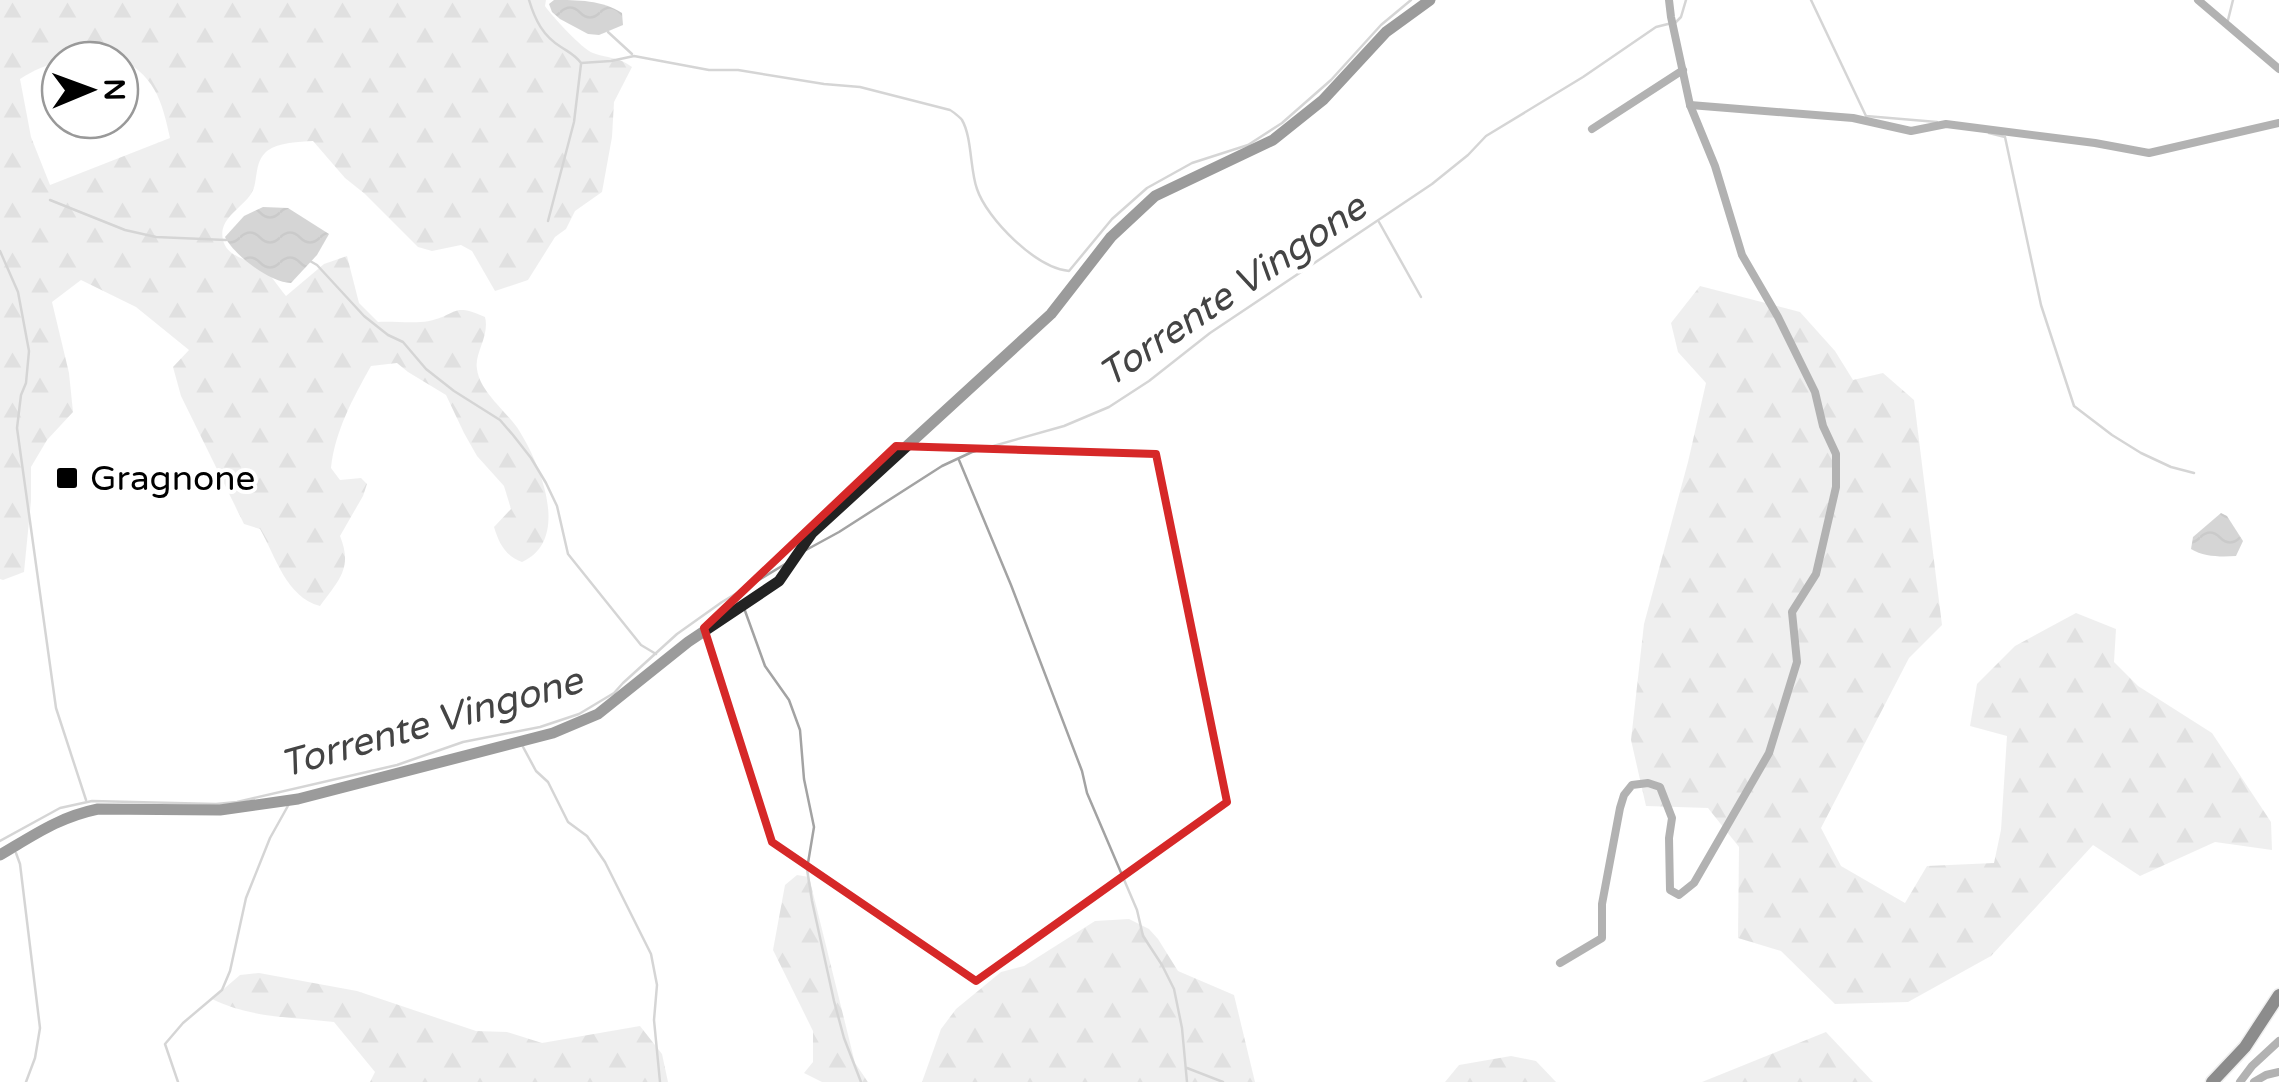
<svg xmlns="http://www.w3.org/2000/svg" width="2279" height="1082" font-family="'Varela Round',sans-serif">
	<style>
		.forest { fill: url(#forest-firs); fill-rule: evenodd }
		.water { fill: url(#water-waves) }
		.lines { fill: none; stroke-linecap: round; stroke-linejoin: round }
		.stream { stroke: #a3a3a3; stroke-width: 2.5 }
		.primary-casing { stroke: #dbdbdb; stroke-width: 15 }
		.street { stroke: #555; stroke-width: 8 }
		.secondary { stroke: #222; stroke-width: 11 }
		.primary { stroke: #000; stroke-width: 12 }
		.marked { fill: none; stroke: #d62828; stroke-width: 8; stroke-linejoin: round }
		.poi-dot { fill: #000; stroke: #fff; stroke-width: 4 }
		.labels { text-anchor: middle; stroke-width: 8; stroke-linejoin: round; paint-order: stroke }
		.poi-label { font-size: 35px; fill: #000; stroke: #fff; text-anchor: start }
		.water-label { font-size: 38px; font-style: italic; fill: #444; stroke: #fff }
	</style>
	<defs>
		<pattern id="forest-firs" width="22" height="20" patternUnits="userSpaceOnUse" patternTransform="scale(2.5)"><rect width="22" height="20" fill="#dcdcdc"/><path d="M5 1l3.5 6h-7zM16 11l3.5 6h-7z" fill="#bbb"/></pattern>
		<pattern id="water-waves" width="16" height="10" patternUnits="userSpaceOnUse" patternTransform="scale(2.5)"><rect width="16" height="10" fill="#a3a3a3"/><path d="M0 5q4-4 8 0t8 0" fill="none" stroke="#8b8b8b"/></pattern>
	</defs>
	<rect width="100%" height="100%" fill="#fff"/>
	<g class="forest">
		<path d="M0 0H546L545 6C552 16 582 49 593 53 607 58 619 57 632 67L614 102 612 137 602 192 575 211 566 229 555 237 528 280 495 291 472 251 461 245 432 251 418 247 365 194 345 178 313 141C299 142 279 142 267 151 253 163 259 182 251 194 241 209 218 219 223 240 227 257 247 259 260 266 270 272 278 287 286 296L324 264 347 256 359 303 378 322C394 321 414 324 429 321 458 315 451 302 485 317 490 336 474 353 477 369 480 393 509 413 520 432 541 466 571 540 522 562 505 556 499 543 494 527L511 509 504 486 477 456 464 433 446 395 408 372 397 363 371 366C353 398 335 431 331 468L340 480 361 478 367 484 363 496 340 536C353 568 339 580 320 606 286 597 276 557 260 529L244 524 181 396 173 367 189 350 136 307 81 280 52 302 69 373 73 412 47 440 31 467V501L24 572 3 580 0 579ZM105 50C151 72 160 90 170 138L50 185 31 137 20 79C46 62 75 57 105 50Z"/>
		<path d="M1700 286 1800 312 1835 351 1853 380 1883 373 1914 400 1942 625 1909 658 1821 828 1841 866 1905 903 1927 866 1994 863 2001 830 2007 736 1970 726 1977 684 2015 646 2076 613 2116 629 2114 662 2138 686 2212 733 2271 822 2272 850 2215 842 2140 876 2093 845 1991 956 1908 1002 1835 1004 1781 951 1738 938 1739 847 1708 808 1646 806 1631 740 1644 624 1688 462 1706 383 1678 352 1671 323Z"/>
		<path d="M797 875 809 877 855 1063 868 1082H822L804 1073 813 1062V1031L773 950 785 885Z"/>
		<path d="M1129 919 1149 929 1158 939 1178 971 1234 995 1255 1082H922L941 1029 956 1009 1001 972 1024 966 1095 921Z"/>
		<path d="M259 973 357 991 476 1031 507 1032 542 1043 640 1026 662 1054 668 1082H370L375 1072 334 1022C292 1017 250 1018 212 999L240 975Z"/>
		<path d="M1826 1032 1873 1082H1702Z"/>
		<path d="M1511 1056 1536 1061 1556 1082H1445L1459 1065Z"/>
	</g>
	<g class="water">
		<path d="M554 0C578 0 602 0 622 13L623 25 599 35 588 34 560 19 552 12 549 4Z"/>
		<path d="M263 207 288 208 329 234 317 255 291 283C270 283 234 255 225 237L244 216Z"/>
		<path d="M2221 513 2227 516 2243 541 2236 556C2221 557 2204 557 2191 549L2193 537Z"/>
	</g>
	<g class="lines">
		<g class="stream">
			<path d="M529 0C535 20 543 36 561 47 570 53 575 55 581 63L611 61 634 56 709 70H738L824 84 860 87 950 110C952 111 961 118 962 120 972 137 970 170 977 189 987 219 1036 268 1069 271L1112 219 1147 188 1192 163 1248 145 1282 123 1331 80 1381 25 1411 0"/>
			<path d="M1811 0 1866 116 1937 122"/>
			<path d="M2228 20 2233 0"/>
			<path d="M1675 23 1681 17 1686 0"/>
			<path d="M608 32 632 54"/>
			<path d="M1989 133 2005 137 2041 305 2074 406 2112 435 2141 453 2171 467 2194 473"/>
			<path d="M50 200 125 230 156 237 226 240"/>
			<path d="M548 221 574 122 581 64"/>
			<path d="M1379 222 1421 297"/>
			<path d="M0 251 18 292 29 351 26 383 21 395 17 428 56 708 86 800"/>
			<path d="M310 261 317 265 364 316 388 335 403 342 426 369 454 391 500 420 513 435 531 458 546 483 557 506 568 554 641 645 656 654"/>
			<path d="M959 460 1011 585 1082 771 1087 793 1137 910 1143 936 1162 965 1174 989 1182 1028 1187 1082"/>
			<path d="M806 550 839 532 942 466 972 452 1064 426 1109 407 1149 381 1210 333 1432 184 1468 155 1486 136 1583 77 1656 27 1668 24"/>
			<path d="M744 608 765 666 789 700 800 730 804 779 814 827 807 869 812 901 834 1001 844 1038 861 1082"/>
			<path d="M522 745 536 771 548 782 568 822 587 836 605 862 651 954 657 985 654 1020 660 1082"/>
			<path d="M0 841 60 808 92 801 216 804 237 802 397 765 463 742 540 727 579 714 614 693 623 683 677 634 722 602 787 563"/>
			<path d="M16 853 20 864 40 1028 35 1058 26 1082"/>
			<path d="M1187 1068 1223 1082"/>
			<path d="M178 1082 165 1044 183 1023 222 990 230 971 246 898 270 838 289 804"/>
		</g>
		<g class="primary-casing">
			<path id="primary" d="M2212 1082 2245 1047 2279 995"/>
		</g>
		<g class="street">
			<path d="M2198 0 2279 69"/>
			<path d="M1690 105 1853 118 1911 131 1946 124 2095 143 2149 153 2279 123"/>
			<path d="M1592 129 1683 70"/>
			<path d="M1560 963 1602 938V904L1620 808 1624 795 1632 785 1648 783 1660 787 1672 818 1669 838 1670 890 1679 895 1694 883 1769 753 1797 662 1792 612 1816 574 1836 487V454L1823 426 1815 392 1778 317 1742 255 1715 166 1690 105 1671 17 1669 0"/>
			<path d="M2240 1082 2252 1066 2279 1041"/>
			<path d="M2254 1082 2266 1075 2279 1072"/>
		</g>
		<path class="secondary" d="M0 855C34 835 59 817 98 809L220 810 298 799 553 733 598 714 688 642 779 581 812 533 1051 314 1111 237 1155 196 1273 140 1323 100 1386 32 1430 0"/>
		<use href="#primary" class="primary"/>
	</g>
	<path d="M0 0H2279V1082H0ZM896 446 1156 454 1227 802 976 981 772 842 704 628Z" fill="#fff" fill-opacity=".55" fill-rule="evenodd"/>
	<path class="marked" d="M896 446 1156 454 1227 802 976 981 772 842 704 628Z"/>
	<rect class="poi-dot" x="55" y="466" width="24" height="24" rx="5"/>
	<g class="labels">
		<g class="poi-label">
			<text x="90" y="490">Gragnone</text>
		</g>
		<g class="water-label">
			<text transform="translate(1232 290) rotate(-34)" y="13">Torrente Vingone</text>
			<text transform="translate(431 722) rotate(-16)" y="13">Torrente Vingone</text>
		</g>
	</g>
	<g transform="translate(90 90) rotate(89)"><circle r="48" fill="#ffffff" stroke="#999999" stroke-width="2.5"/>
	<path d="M0-8L18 38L0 25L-18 38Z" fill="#000000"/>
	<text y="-15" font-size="28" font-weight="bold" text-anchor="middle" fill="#000000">N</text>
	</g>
</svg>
